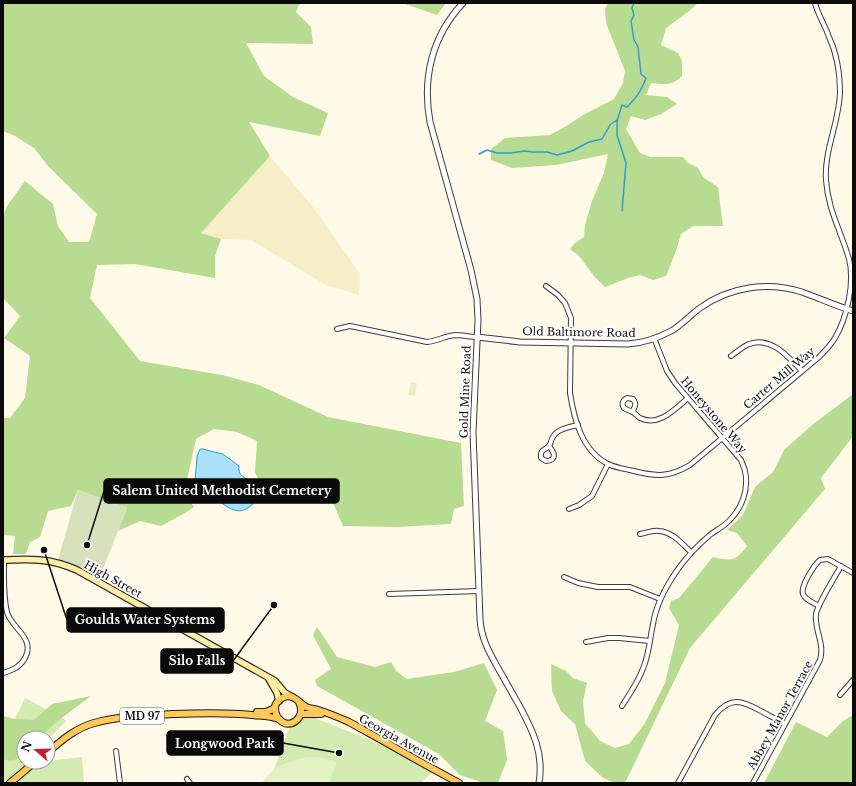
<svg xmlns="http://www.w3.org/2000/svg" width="856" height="786" font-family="'Libre Baskerville',serif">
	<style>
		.farmland { fill: #f5eec7 }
		.green { fill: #d3eab1 }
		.forest { fill: #b7db90 }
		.cemetery { fill: #d6e0ba }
		.pitch { fill: #e4f1c3 }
		.water { fill: #abe1f8; stroke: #2f9dd1 }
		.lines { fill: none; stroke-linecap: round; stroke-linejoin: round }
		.stream { stroke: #2f9dd1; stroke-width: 1.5 }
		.minor-casing { stroke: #3d3d3d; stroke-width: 6 }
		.tertiary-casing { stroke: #3d3d3d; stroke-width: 7 }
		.secondary-casing { stroke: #2c2c2c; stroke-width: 8 }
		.primary-casing { stroke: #1b1b1b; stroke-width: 8 }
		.minor { stroke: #fff; stroke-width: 4 }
		.tertiary { stroke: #fff; stroke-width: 5 }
		.secondary { stroke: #ffeea3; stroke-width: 5.5 }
		.primary { stroke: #fec959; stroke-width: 6 }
		.labels { text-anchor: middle; stroke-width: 4; stroke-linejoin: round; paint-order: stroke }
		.shield { fill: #fff; stroke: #545454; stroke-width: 1 }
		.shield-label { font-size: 10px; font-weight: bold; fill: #0a0a0a }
		.street-label { font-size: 11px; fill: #0a0a0a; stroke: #fff }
		.leader { fill: none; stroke: #0a0a0a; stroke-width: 1.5 }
		.callout-dot { fill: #0a0a0a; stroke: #fff; stroke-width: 1.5 }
		.callout { fill: #0a0a0a; stroke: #0a0a0a; stroke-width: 1.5 }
		.callout-label { font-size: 12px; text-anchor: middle; font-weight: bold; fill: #fff }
	</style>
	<rect width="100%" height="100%" fill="#fff9e8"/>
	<path class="farmland" d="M270 156 316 211 360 274 359 295 326 285 251 240 221 239 201 233Z"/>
	<g class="green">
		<path d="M25 698 63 718 66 721 48 739 24 738V762L23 764 48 762V761L82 757 84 783H3V724L13 723Z"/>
		<path d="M305 718H315L390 748 433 772 421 783H269L290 726Z"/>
	</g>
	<g class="forest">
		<path d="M3 3H300L296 12 311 27 313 44 246 43 264 76 293 97 328 113 320 136 249 122 270 156 201 233 221 239 215 256V278L135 264 97 265 90 298 140 361 222 375 259 385 328 417 461 443 464 506 454 509 451 524 396 527 343 526 331 498 263 489 255 472 257 441 237 432 214 429 196 439 184 493 194 507 185 513 161 526 140 521 118 531 127 508 78 490 71 506 48 511 40 537 30 542 26 554H13L15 536 3 535V418H10L25 398 30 356 4 338 20 316 3 298V216L7 206 25 181 53 204 58 226 69 242H89L97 214 48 166 34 148 15 136 3 131Z"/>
		<path d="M400 3H446L437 15 405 4Z"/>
		<path d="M608 3H698L689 11 666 28 661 45 678 53 682 61V76C670 87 665 84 651 83L646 95 667 97 677 104 661 114 645 120 631 116 626 129 640 153 651 157H683L688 163 698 168 703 177 718 187 723 226H693L681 234 676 251 666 276 653 280 640 275 628 278 605 287 594 276 579 256 570 249 575 243 584 237 585 225 592 201 604 173 608 154 556 165 512 168 491 160V149L505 138 550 135 568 125 583 115 614 99 623 83 625 71 606 23 605 9Z"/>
		<path d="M853 394V436L821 478 825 489 690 648 625 783H614L602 777 585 761 575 724 561 711 552 691 551 664 566 671 573 678 587 683 583 701 585 723 600 741 615 748 629 744 645 723 665 683 679 625 669 608 671 601 679 598 713 557C731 561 735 562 747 546L737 533 727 530 743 515 755 487 773 472 784 450 812 425Z"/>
		<path d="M317 627 337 657 375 667 391 662 397 672 407 679 454 672 484 663 497 690 485 721 503 731 507 760 498 783H484L460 775 439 754 317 686 315 680 331 669 313 635Z"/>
		<path d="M91 696 55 723 40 738H24V754C17 760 12 762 3 759V716L15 719 34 720 52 704Z"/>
		<path d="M853 715V780L851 783H764L796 722 827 737 843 721Z"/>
	</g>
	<path class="cemetery" d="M78 490 127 508 99 579 80 568 58 560Z"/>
	<g class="pitch">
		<path d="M411 382 417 383 415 396 408 395Z"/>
		<path d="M308 757C318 757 327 758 337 762L329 783H262C272 767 290 760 308 757Z"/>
	</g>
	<path class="water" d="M200 449H203L210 451 223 454 239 466C237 483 258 476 257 491 257 493 256 495 255 497 254 502 254 504 249 507 236 518 222 502 211 496 207 494 203 493 199 491L195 482 197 456Z"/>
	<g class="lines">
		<g class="stream">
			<path d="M479 154 487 150 497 153H511L524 151 533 152H547L557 155 572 151 589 142 602 139 610 125 617 120"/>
			<path d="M622 211 626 163 617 135V121L622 105 627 107C637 97 641 91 646 78L641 74 638 47 634 40 631 21 634 15 632 8 634 3"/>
		</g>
		<g class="minor-casing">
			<g id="minor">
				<path d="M546 286 558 295 565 303 571 318 570 393C574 419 582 451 608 464 616 468 626 469 634 471 657 477 670 477 690 465L819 357C825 351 831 345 835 338 847 318 855 282 849 259 841 231 828 210 826 180 824 150 839 123 840 93 840 74 837 54 829 37 825 25 818 15 815 3"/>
				<path d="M337 329 350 326 427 342C437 341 445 336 455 335 462 335 470 337 477 337"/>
				<path d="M731 356C737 352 742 347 749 344 772 336 788 357 802 371"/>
				<path d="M632 412C635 407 637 404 633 399L627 398C623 400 621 404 624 408 627 410 630 411 633 412 636 414 638 417 640 418 659 427 675 409 688 398"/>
				<path d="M549 446C554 452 558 460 546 461L541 458C540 449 544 451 549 446 551 444 551 439 553 437 557 429 569 427 578 425"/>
				<path d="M569 509 579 505 592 496 608 464"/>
				<path d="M640 534C646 533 653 530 659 531 673 532 682 544 691 552"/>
				<path d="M564 577 578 583 598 587H630L660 599"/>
				<path d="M389 594 479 591"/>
				<path d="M819 606C814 603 805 600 803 594 800 587 814 565 820 560L828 559 853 573"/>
				<path d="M586 642 608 638H619L650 641"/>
				<path d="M3 673C13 670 20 667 25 658 36 638 11 628 7 612 3 595 4 577 4 560"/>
				<path d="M840 695 853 680"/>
				<path d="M622 706C630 693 639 681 644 666 649 653 650 638 653 624 656 605 665 588 676 572 686 557 698 545 711 534 717 530 724 526 729 521 742 508 749 490 745 471 744 467 742 463 741 460L675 383 667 371 654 338"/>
				<path d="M116 751 120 783"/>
				<path d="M187 779 190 783"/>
				<path d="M678 783 715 715C730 697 741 700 759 710 768 715 776 719 785 724"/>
				<path d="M753 783 820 660C825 643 814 630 816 614 818 603 835 577 841 566"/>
			</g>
		</g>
		<g class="tertiary-casing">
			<g id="tertiary">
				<path d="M463 3C432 36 422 78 430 122L471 270 477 299 478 320 473 432 480 619C481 638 489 652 498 668 505 680 512 693 519 705 533 731 544 753 539 783"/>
				<path d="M477 337 520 342 628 344C643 343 658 338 671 331 682 325 690 315 700 308 729 287 767 281 802 292 819 298 836 306 853 311"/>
			</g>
		</g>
		<g class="secondary-casing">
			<g id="secondary">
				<path d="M3 560C32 559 50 558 77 570L275 681 285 693 292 697"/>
				<path d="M269 679 277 693 279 701"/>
			</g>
		</g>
		<g class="primary-casing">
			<g id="primary">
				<path d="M299 702C307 718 289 731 279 719 276 716 275 711 275 707 276 701 282 697 288 696 296 696 300 704 306 707 311 709 316 709 321 711 331 714 340 718 349 722 362 729 374 736 387 743 411 757 435 770 459 783"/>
				<path d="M257 712H266L275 708"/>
				<path d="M301 714H321"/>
				<path d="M48 752C62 740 76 728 94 723 119 716 147 716 173 714 199 713 226 712 252 715 261 716 270 716 279 719"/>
				<path d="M10 783 35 762"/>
			</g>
		</g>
		<use href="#minor" class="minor"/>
		<use href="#tertiary" class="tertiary"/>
		<use href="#secondary" class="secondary"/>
		<use href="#primary" class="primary"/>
	</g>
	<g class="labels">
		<rect class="shield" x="120" y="708" width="44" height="16" rx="3"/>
		<g class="shield-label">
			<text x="142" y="720">MD 97</text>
		</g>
		<g class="street-label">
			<text transform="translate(579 332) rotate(1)" y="4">Old Baltimore Road</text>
			<text transform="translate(779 378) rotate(-40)" y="4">Carter Mill Way</text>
			<text transform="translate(465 392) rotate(-88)" y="4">Gold Mine Road</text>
			<text transform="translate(714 415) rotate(50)" y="4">Honeystone Way</text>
			<text transform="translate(113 579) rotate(29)" y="4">High Street</text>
			<text transform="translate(780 715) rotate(-61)" y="4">Abbey Manor Terrace</text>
			<text transform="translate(399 739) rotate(29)" y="4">Georgia Avenue</text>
		</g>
	</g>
	<path class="leader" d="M87 545L104 491M44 550L67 620M274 605L233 661M339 753L283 743"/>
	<g class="callout-dot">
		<circle cx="87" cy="545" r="4"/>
		<circle cx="44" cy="550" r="4"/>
		<circle cx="274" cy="605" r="4"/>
		<circle cx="339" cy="753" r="4"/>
	</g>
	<g class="callout">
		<rect x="104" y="479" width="235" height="24" rx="4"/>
		<rect x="67" y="608" width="157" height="24" rx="4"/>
		<rect x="161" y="649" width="72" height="24" rx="4"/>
		<rect x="167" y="731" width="116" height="24" rx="4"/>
	</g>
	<g class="callout-label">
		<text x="222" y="495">Salem United Methodist Cemetery</text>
		<text x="145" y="624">Goulds Water Systems</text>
		<text x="197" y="665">Silo Falls</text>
		<text x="225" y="748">Longwood Park</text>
	</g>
	<rect width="856" height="786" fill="none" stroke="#0a0a0a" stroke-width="8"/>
	<g transform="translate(36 750) rotate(290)"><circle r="19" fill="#ffffff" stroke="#9d9d9d"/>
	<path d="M0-3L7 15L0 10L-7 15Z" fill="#be1f33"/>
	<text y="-6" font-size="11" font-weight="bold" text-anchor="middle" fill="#0a0a0a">N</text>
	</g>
</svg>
